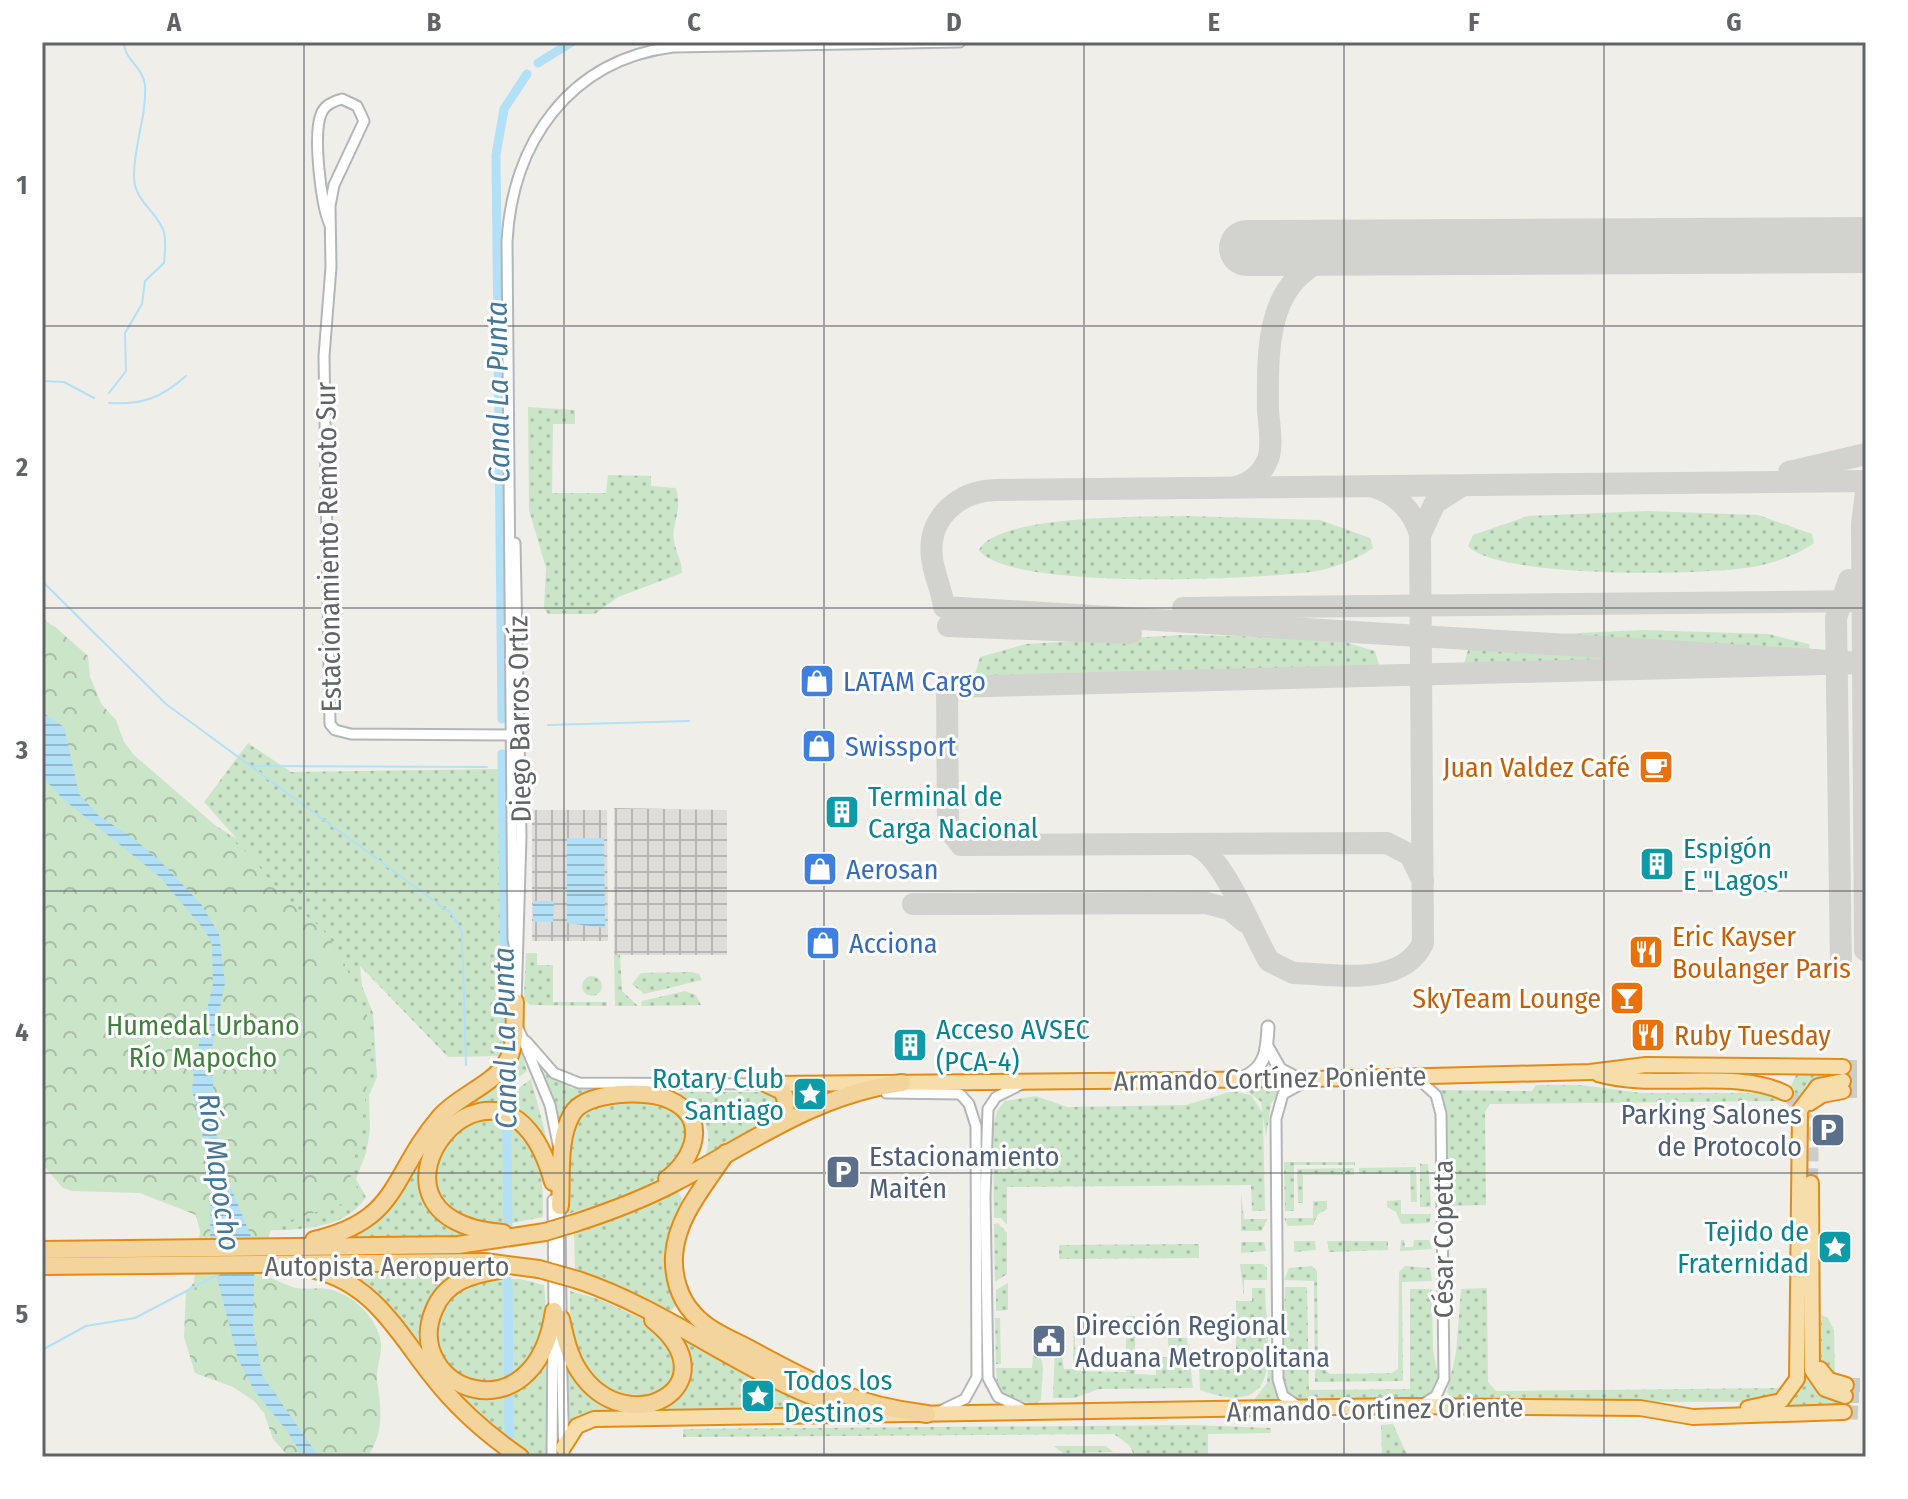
<svg xmlns="http://www.w3.org/2000/svg" width="1908" height="1499" font-family="'Fira Sans Condensed',sans-serif">
	<style>
		.industrial { fill: url(#industrial-grid) }
		.grass { fill: url(#grass-dots) }
		.park { fill: url(#park-crowns) }
		.water { fill: url(#water-rules) }
		.lines { fill: none; stroke-linecap: round; stroke-linejoin: round }
		.stream { stroke: #b1e0f7; stroke-width: 2 }
		.canal { stroke: #b1e0f7; stroke-width: 9 }
		.taxiway { stroke: #d2d2cf; stroke-width: 22 }
		.runway { stroke: #d2d2cf; stroke-width: 56 }
		.trunk-tunnel { stroke: #ccccc8; stroke-width: 14; stroke-dasharray: 14 7; stroke-linecap: butt }
		.minor-casing { stroke: #b3b6b9; stroke-width: 13 }
		.tertiary-casing { stroke: #b3b6b9; stroke-width: 15 }
		.trunk-casing { stroke: #e28c17; stroke-width: 18 }
		.motorway-casing { stroke: #e28c17; stroke-width: 20 }
		.minor { stroke: #fff; stroke-width: 9 }
		.tertiary { stroke: #fff; stroke-width: 11 }
		.trunk { stroke: #f6dda9; stroke-width: 14 }
		.motorway { stroke: #f3d49c; stroke-width: 16 }
		.motorway-bridge-casing { stroke: #e28c17; stroke-width: 20; stroke-linecap: butt }
		.motorway-bridge { stroke: #f3d49c; stroke-width: 16 }
		.grid { fill: none; stroke: #606467; stroke-width: 2; stroke-opacity: 0.55 }
		.labels { text-anchor: middle; stroke-width: 6; stroke-linejoin: round; paint-order: stroke }
		.street-label { font-size: 28px; fill: #606467; stroke: #fff }
		.shop-label { font-size: 28px; fill: #366cbe; stroke: #fff; text-anchor: start }
		.food-label { font-size: 28px; fill: #c56008; stroke: #fff; text-anchor: end }
		.culture-label { font-size: 28px; fill: #0d838f; stroke: #fff; text-anchor: start }
		.park-label { font-size: 28px; fill: #41803e; stroke: #fff }
		.service-label { font-size: 28px; fill: #4e5e75; stroke: #fff; text-anchor: start }
		.water-label { font-size: 30px; font-style: italic; fill: #477798; stroke: #fff }
		.neatline { fill: none; stroke: #606467; stroke-width: 3 }
		.grid-label { font-size: 26px; text-anchor: middle; font-weight: bold; fill: #606467 }
	</style>
	<defs>
		<pattern id="industrial-grid" width="8" height="8" patternUnits="userSpaceOnUse" patternTransform="scale(2)"><rect width="8" height="8" fill="#dfddda"/><path d="M0 4h8M4 0v8" fill="none" stroke="#b8b7b5"/></pattern>
		<pattern id="grass-dots" width="8" height="8" patternUnits="userSpaceOnUse" patternTransform="scale(2)"><rect width="8" height="8" fill="#cbe5c8"/><path d="M2 2h.1M6 6h.1" fill="none" stroke="#a8bda6" stroke-width="1.8" stroke-linecap="round"/></pattern>
		<pattern id="park-crowns" width="20" height="18" patternUnits="userSpaceOnUse" patternTransform="scale(2)"><rect width="20" height="18" fill="#cbe5c8"/><path d="M2 6a3 3 0 1 1 6 0M12 15a3 3 0 1 1 6 0" fill="none" stroke="#a8bda6"/></pattern>
		<pattern id="water-rules" width="6" height="5" patternUnits="userSpaceOnUse" patternTransform="scale(2)"><rect width="6" height="5" fill="#b1e0f7"/><path d="M0 2.5h6" fill="none" stroke="#93b9cc"/></pattern>
	</defs>
	<rect width="100%" height="100%" fill="#f0eee9"/>
	<g class="industrial">
		<path d="M614 808 727 810V955H614Z"/>
		<path d="M532 810H607L608 941H532Z"/>
	</g>
	<g class="grass">
		<path d="M528 407 575 410V424H553L552 493H606L608 475 651 476V486L676 488C683 513 671 522 674 541 676 553 682 560 682 573L618 597 595 614H548L544 608 546 568 529 510Z"/>
		<path d="M1648 511 1758 515 1812 534 1814 543C1800 554 1775 562 1758 566 1711 576 1498 579 1468 546L1473 535 1528 516Z"/>
		<path d="M1188 516 1320 520 1370 538 1373 548C1358 559 1329 570 1310 572 1257 579 1008 591 979 550 996 514 1149 517 1188 516Z"/>
		<path d="M42 617 54 628 97 710 133 757 195 813 237 839 204 802 248 743 291 772 498 769 502 1056 448 1057 360 966 362 986 373 1013 377 1077 369 1095 370 1131 366 1153 356 1179 366 1197C342 1234 289 1229 250 1231L42 712Z"/>
		<path d="M1643 630 1768 634 1809 644 1813 668 1462 671 1468 650 1514 636Z"/>
		<path d="M1181 635 1331 638 1375 651 1381 672 974 678 980 657 1026 644Z"/>
		<path d="M526 953H537V965H553V1002H607V1006L530 1005 524 999Z"/>
		<path d="M614 955H620L622 991 638 1006H615Z"/>
		<path d="M692 972 699 974 702 980 644 994 632 984 641 973Z"/>
		<circle cx="592" cy="986" r="10"/>
		<path d="M685 991 696 995 701 1005 641 1006 642 1001Z"/>
		<path d="M518 1039 527 1071 516 1079H501L500 1090 519 1088 531 1079 546 1136 541 1137 512 1108H471L446 1121 500 1076 507 1075Z"/>
		<path d="M543 1068 571 1088 596 1091 558 1121Z"/>
		<path d="M1796 1075H1841L1807 1084 1795 1106 1790 1101 1490 1104 1485 1112 1486 1205 1448 1206V1146L1440 1090 1532 1091 1536 1085H1581L1641 1093H1768L1785 1099Z"/>
		<path d="M1240 1085H1284L1271 1104 1266 1138 1261 1102Z"/>
		<path d="M1233 1091 1251 1095 1263 1113 1265 1211H1252L1251 1185 1007 1187V1225L1001 1218H994L993 1128 997 1111 1005 1101 1036 1096 1067 1107 1186 1105Z"/>
		<path d="M678 1092H766L777 1097 779 1108 766 1123 704 1160C716 1129 702 1111 678 1092Z"/>
		<path d="M655 1100 682 1113C704 1179 616 1199 568 1214 568 1182 557 1114 599 1103 617 1099 637 1101 655 1100Z"/>
		<path d="M474 1117C482 1117 493 1115 500 1117 541 1130 544 1182 543 1217L497 1226 457 1214 437 1189 434 1176 438 1145Z"/>
		<path d="M422 1154C416 1189 427 1218 460 1232V1236L350 1238Z"/>
		<path d="M1284 1162H1355V1165H1294V1211H1285Z"/>
		<path d="M1359 1162 1428 1164 1431 1207H1420V1164Z"/>
		<path d="M1416 1167 1417 1202H1411L1410 1174H1359V1168Z"/>
		<path d="M1354 1168V1175H1303V1203H1298L1297 1169Z"/>
		<path d="M676 1189 683 1200C664 1233 663 1268 677 1303L671 1311 618 1286 575 1271 574 1233 626 1215Z"/>
		<path d="M1241 1193 1244 1219H1267L1262 1231H1241Z"/>
		<path d="M1401 1200V1214H1431L1430 1223 1401 1224 1396 1212 1387 1207V1201Z"/>
		<path d="M1313 1201H1327V1209L1318 1214 1313 1225 1288 1226 1284 1218H1313Z"/>
		<path d="M998 1223 1007 1233V1274L995 1282 994 1224Z"/>
		<path d="M1401 1240H1404L1405 1247H1413L1414 1240H1429L1432 1249 1400 1251Z"/>
		<path d="M1294 1241H1315L1316 1250 1294 1252Z"/>
		<path d="M1327 1241H1388V1250L1329 1252Z"/>
		<path d="M1241 1242H1264L1266 1251 1241 1253Z"/>
		<path d="M1199 1244V1258L1059 1259V1245Z"/>
		<path d="M1240 1264H1263L1267 1268V1280H1244V1297Z"/>
		<path d="M1312 1266 1317 1271 1318 1364 1330 1374 1392 1373 1398 1369 1399 1272 1405 1266 1430 1268 1432 1281 1402 1282 1403 1381 1315 1382 1314 1281 1284 1280 1289 1268Z"/>
		<path d="M352 1270H462L447 1283 428 1362C405 1329 386 1292 349 1275Z"/>
		<path d="M487 1279H520L544 1285 546 1310 539 1353 513 1381 476 1385 445 1367C442 1355 435 1341 434 1329 434 1303 464 1284 487 1279Z"/>
		<path d="M1008 1283V1310L996 1311V1290Z"/>
		<path d="M1285 1287H1307L1309 1390 1410 1389V1289H1432L1433 1350 1438 1376 1433 1394 1426 1401 1305 1404 1287 1396C1278 1373 1285 1316 1285 1287Z"/>
		<path d="M1252 1288H1265C1266 1347 1288 1422 1200 1390L1199 1369 1236 1368V1301H1252Z"/>
		<path d="M1487 1288 1488 1382 1496 1391 1787 1388V1393L1751 1402 1452 1401 1447 1392 1456 1353 1461 1289Z"/>
		<path d="M570 1291 599 1299 645 1320 655 1327 677 1357 672 1384C667 1388 659 1396 652 1398 621 1406 589 1380 578 1353 570 1334 570 1312 570 1291Z"/>
		<path d="M1074 1308 1076 1371 1126 1372V1316H1135V1374L1156 1375V1357H1168V1337L1187 1338 1193 1388 1099 1389 1074 1398H1053L1055 1343H1060L1064 1369H1073Z"/>
		<path d="M1821 1315 1828 1318 1834 1330 1835 1377 1824 1368 1821 1361Z"/>
		<path d="M995 1318H1000L1001 1364H996Z"/>
		<path d="M676 1333 829 1411 601 1410 579 1415 569 1425 567 1359 585 1385 653 1410 668 1403 690 1369 686 1350Z"/>
		<path d="M1034 1344H1038L1043 1368 1041 1400 1036 1404 1009 1400 997 1385 996 1368H1032Z"/>
		<path d="M550 1349V1457C511 1457 475 1413 448 1387L450 1385C497 1405 529 1400 550 1349Z"/>
		<path d="M1269 1353 1274 1390 1281 1403 1253 1401 1267 1383Z"/>
		<path d="M1805 1366 1819 1394 1843 1406 1773 1412 1798 1393Z"/>
		<path d="M1393 1424 1408 1457H1382L1381 1425Z"/>
		<path d="M1193 1425 1271 1428V1433L1208 1434V1457H1135L1129 1445 1114 1434 683 1437V1429Z"/>
		<path d="M1054 1446H1106L1113 1452 1063 1453Z"/>
	</g>
	<path class="park" d="M42 621 54 626 88 656 90 677 102 705 116 720 124 742 134 755 253 858 282 897 322 928 342 958 367 1015 372 1042 362 1125 350 1179 364 1197 272 1226 269 1236 267 1276C276 1280 287 1286 296 1288 306 1290 317 1287 327 1289 351 1292 378 1318 381 1343 382 1356 376 1368 377 1380 381 1408 385 1433 367 1457H289L273 1439 264 1413 254 1401 233 1387 195 1373 184 1337 186 1292 194 1282 200 1231 196 1215 140 1193 72 1191 63 1188 42 1164Z"/>
	<g class="water">
		<path d="M42 712 64 727 79 794 99 816 132 837 162 863 201 904 219 934 225 983 212 1047 214 1124 226 1176 255 1246 253 1325 262 1375 319 1457H303L288 1432 254 1390 238 1359 210 1251 211 1171 192 1090 195 1061 213 984 212 945 206 932 160 877 63 799 42 776Z"/>
		<path d="M567 838H604L605 928 567 923Z"/>
		<path d="M533 901H554L553 922H533Z"/>
	</g>
	<g class="lines">
		<g class="stream">
			<path d="M42 381 64 382 94 398"/>
			<path d="M109 393 126 371 125 333 142 304 145 281 164 263C165 254 166 242 164 232 158 212 135 202 134 178 133 147 147 116 145 85 143 67 123 58 124 42"/>
			<path d="M109 403C142 405 161 398 186 376"/>
			<path d="M42 581 166 704 452 914 462 932 466 1065"/>
			<path d="M548 725 689 721"/>
			<path d="M253 766 487 767"/>
			<path d="M42 1350 86 1326 135 1318 219 1274"/>
		</g>
		<g class="canal">
			<path d="M538 63 572 42"/>
			<path d="M502 719 496 155 504 109 527 74"/>
			<path d="M502 754 508 1225"/>
			<path d="M508 1281 509 1450"/>
		</g>
		<g class="taxiway">
			<path d="M1789 472 1866 454"/>
			<path d="M1236 487C1251 483 1262 474 1268 459 1273 445 1269 425 1268 410 1267 331 1268 260 1366 249"/>
			<path d="M1374 487C1397 494 1414 512 1420 535"/>
			<path d="M1183 608 1866 601"/>
			<path d="M973 611 958 614 948 626 1131 633"/>
			<path d="M1197 846C1224 858 1253 934 1269 961L1293 973C1335 974 1402 988 1423 943L1420 535 1435 503 1460 487"/>
			<path d="M1423 881 1410 855 1387 843 961 845 948 828 947 687 1863 663 944 607C942 590 934 575 932 558 927 518 958 491 996 490L1866 481"/>
			<path d="M913 904 1206 903 1229 909 1245 922"/>
			<path d="M1865 950 1862 524 1866 493"/>
			<path d="M1841 965 1836 618 1849 580"/>
		</g>
		<path class="runway" d="M1247 248 1866 245"/>
		<g class="trunk-tunnel">
			<path d="M1843 1067H1866"/>
			<path d="M1843 1081H1866"/>
			<path d="M1843 1091H1866"/>
			<path d="M1785 1093C1817 1116 1811 1147 1811 1183"/>
			<path d="M1846 1385H1866"/>
			<path d="M1845 1396H1866"/>
			<path d="M1844 1412 1866 1413"/>
		</g>
		<g class="minor-casing">
			<g id="minor">
				<path d="M330 225C321 206 312 131 322 112 326 104 334 101 342 99L357 106 364 121 334 185 330 206 331 267 324 356 330 724 335 730 351 734 513 735"/>
				<path d="M515 543 521 836 516 1003"/>
				<path d="M516 955 513 939 507 242C512 143 569 60 673 47L960 42"/>
				<path d="M519 1030 550 1105 558 1144"/>
				<path d="M526 1041 554 1073 579 1083 767 1084"/>
				<path d="M1417 1078 1436 1095 1441 1114 1444 1379 1436 1396 1423 1404"/>
				<path d="M886 1093 960 1094 969 1104 976 1126 977 1377 965 1399 942 1410"/>
				<path d="M553 1200 554 1313"/>
				<path d="M560 1203 561 1316"/>
				<path d="M561 1339 564 1457"/>
				<path d="M1298 1406 1283 1396 1278 1379 1276 1119 1283 1094 1305 1082"/>
				<path d="M1021 1408 998 1397 988 1378 985 1197 988 1109 996 1097 1022 1084"/>
				<path d="M552 1457 553 1332"/>
			</g>
		</g>
		<g class="tertiary-casing">
			<g id="tertiary">
				<path d="M1268 1048 1280 1069 1295 1077"/>
				<path d="M1242 1078C1266 1068 1267 1050 1268 1027"/>
			</g>
		</g>
		<g class="trunk-casing">
			<g id="trunk">
				<path d="M1598 1074C1656 1091 1735 1068 1785 1093"/>
				<path d="M767 1084 1312 1079 1590 1072 1646 1065 1843 1067"/>
				<path d="M1810 1103 1822 1095 1843 1091"/>
				<path d="M1811 1183 1812 1370 1825 1389 1845 1396"/>
				<path d="M1820 1369 1829 1380 1846 1385"/>
				<path d="M1748 1408 1781 1401 1797 1379 1800 1110 1818 1086 1843 1081"/>
				<path d="M563 1448 577 1426 594 1419 1401 1406 1640 1408 1693 1417 1844 1412"/>
			</g>
		</g>
		<g class="motorway-casing">
			<g id="motorway">
				<path d="M767 1084 782 1091C790 1104 784 1113 775 1123"/>
				<path d="M726 1153C706 1184 676 1217 674 1256 673 1276 679 1298 693 1313 707 1330 731 1339 750 1349 814 1384 853 1405 927 1414"/>
				<path d="M560 1206C562 1178 557 1140 572 1114 585 1091 648 1089 670 1100 710 1118 694 1159 667 1179"/>
				<path d="M575 1223C609 1212 641 1200 672 1184 748 1145 815 1094 902 1083"/>
				<path d="M503 1233C328 1220 504 1001 553 1182"/>
				<path d="M314 1240C401 1220 390 1175 440 1117 458 1096 491 1086 506 1063 517 1046 514 1021 515 1002"/>
				<path d="M42 1250 458 1245 545 1232"/>
				<path d="M42 1266 485 1262 539 1269"/>
				<path d="M315 1270C379 1285 402 1342 442 1388 465 1415 491 1437 520 1457"/>
				<path d="M499 1270C472 1274 445 1282 434 1310 401 1388 535 1442 554 1311"/>
				<path d="M578 1280C668 1310 743 1373 833 1404"/>
				<path d="M561 1319C565 1337 569 1356 579 1371 627 1445 735 1385 653 1320"/>
			</g>
		</g>
		<use href="#minor" class="minor"/>
		<use href="#tertiary" class="tertiary"/>
		<use href="#trunk" class="trunk"/>
		<use href="#motorway" class="motorway"/>
		<g class="motorway-bridge-casing">
			<g id="motorway-bridge">
				<path d="M545 1232 575 1223"/>
				<path d="M539 1269 578 1280"/>
			</g>
		</g>
		<use href="#motorway-bridge" class="motorway-bridge"/>
	</g>
	<path class="grid" d="M304 42V1457M564 42V1457M824 42V1457M1084 42V1457M1344 42V1457M1604 42V1457M42 326H1866M42 608H1866M42 891H1866M42 1173H1866"/>
	<defs>
		<g id="shop-square" transform="scale(1.8)"><rect x="-9" y="-9" width="18" height="18" rx="4" fill="#3f7fe0" stroke="#fff"/><path d="M-5-2.5h2.3a2.7 3.5 0 0 1 5.4 0H5L5.5 6h-11ZM-1.5-2.5h3a1.5 2.3 0 0 0-3 0Z" fill="#fff"/></g>
		<g id="cafe-square" transform="scale(1.8)"><rect x="-9" y="-9" width="18" height="18" rx="4" fill="#e8710a" stroke="#fff"/><path d="M-5.5-4.5H6V0H3Q3 3.5 0 3.5H-2.5Q-5.5 3.5-5.5 0ZM3-3.2v2h1.7v-2ZM-6 4.5H4V6H-6Z" fill="#fff"/></g>
		<g id="building-square" transform="scale(1.8)"><rect x="-9" y="-9" width="18" height="18" rx="4" fill="#0f9aa8" stroke="#fff"/><path d="M-4-6H4V6H1V3H-1V6H-4ZM-2.5-4.3h1.7v1.8h-1.7ZM.8-4.3h1.7v1.8H.8ZM-2.5-1h1.7V.8h-1.7ZM.8-1h1.7V.8H.8Z" fill="#fff"/></g>
		<g id="restaurant-square" transform="scale(1.8)"><rect x="-9" y="-9" width="18" height="18" rx="4" fill="#e8710a" stroke="#fff"/><path d="M-5-6h1v4h1v-4h1v4h1v-4h1v5L-1.5 .5V6h-2V.5L-5-1ZM5-6V6H3V1.5H1.5Q1.5-4 5-6Z" fill="#fff"/></g>
		<g id="bar-square" transform="scale(1.8)"><rect x="-9" y="-9" width="18" height="18" rx="4" fill="#e8710a" stroke="#fff"/><path d="M-6-5H6L.8 .8V4.5H3.5V6h-7V4.5H-.8V.8Z" fill="#fff"/></g>
		<g id="sight-square" transform="scale(1.8)"><rect x="-9" y="-9" width="18" height="18" rx="4" fill="#0f9aa8" stroke="#fff"/><path d="M0-6L1.8-2.2L6-1.7L2.9 1.2L3.7 5.4L0 3.3L-3.7 5.4L-2.9 1.2L-6-1.7L-1.8-2.2Z" fill="#fff"/></g>
		<g id="parking-square" transform="scale(1.8)"><rect x="-9" y="-9" width="18" height="18" rx="4" fill="#5c6f8a" stroke="#fff"/><path d="M-3.5-5.5H1a3.5 3.5 0 0 1 0 7H-1V5.5H-3.5ZM-1-3.4V-.6H.8a1.4 1.4 0 0 0 0-2.8Z" fill="#fff"/></g>
		<g id="civic-square" transform="scale(1.8)"><rect x="-9" y="-9" width="18" height="18" rx="4" fill="#5c6f8a" stroke="#fff"/><path d="M-.6-6.5H3V-4.5H.6V-3L4-1V1h2V6H-6V1h2V-1L-.6-3ZM-1.2 2.5V6h2.4V2.5Z" fill="#fff"/></g>
	</defs>
	<g fill-rule="evenodd">
		<use href="#shop-square" x="817" y="681"/>
		<use href="#shop-square" x="819" y="746"/>
		<use href="#cafe-square" x="1656" y="767"/>
		<use href="#building-square" x="842" y="812"/>
		<use href="#building-square" x="1657" y="864"/>
		<use href="#shop-square" x="820" y="869"/>
		<use href="#shop-square" x="823" y="943"/>
		<use href="#restaurant-square" x="1646" y="952"/>
		<use href="#bar-square" x="1627" y="998"/>
		<use href="#restaurant-square" x="1648" y="1035"/>
		<use href="#building-square" x="910" y="1045"/>
		<use href="#sight-square" x="810" y="1094"/>
		<use href="#parking-square" x="1828" y="1130"/>
		<use href="#parking-square" x="843" y="1172"/>
		<use href="#sight-square" x="1835" y="1247"/>
		<use href="#civic-square" x="1049" y="1341"/>
		<use href="#sight-square" x="758" y="1396"/>
	</g>
	<g class="labels">
		<g class="street-label">
			<text transform="translate(328 547) rotate(-91)" y="10">Estacionamiento Remoto Sur</text>
			<text transform="translate(519 719) rotate(-91)" y="10">Diego Barros Ortíz</text>
			<text transform="translate(1270 1078) rotate(-1)" y="10">Armando Cortínez Poniente</text>
			<text transform="translate(1443 1239) rotate(-90)" y="10">César Copetta</text>
			<text x="387" y="1276">Autopista Aeropuerto</text>
			<text transform="translate(1375 1409) rotate(-1)" y="10">Armando Cortínez Oriente</text>
		</g>
		<g class="shop-label">
			<text x="843" y="691">LATAM Cargo</text>
			<text x="845" y="756">Swissport</text>
			<text x="846" y="879">Aerosan</text>
			<text x="849" y="953">Acciona</text>
		</g>
		<g class="food-label">
			<text x="1630" y="777">Juan Valdez Café</text>
			<text x="1672" y="946" text-anchor="start">Eric Kayser<tspan x="1672" dy="32">Boulanger Paris</tspan></text>
			<text x="1601" y="1008">SkyTeam Lounge</text>
			<text x="1674" y="1045" text-anchor="start">Ruby Tuesday</text>
		</g>
		<g class="culture-label">
			<text x="868" y="806">Terminal de<tspan x="868" dy="32">Carga Nacional</tspan></text>
			<text x="1683" y="858">Espigón<tspan x="1683" dy="32">E "Lagos"</tspan></text>
			<text x="936" y="1039">Acceso AVSEC<tspan x="936" dy="32">(PCA-4)</tspan></text>
			<text x="784" y="1088" text-anchor="end">Rotary Club<tspan x="784" dy="32">Santiago</tspan></text>
			<text x="1809" y="1241" text-anchor="end">Tejido de<tspan x="1809" dy="32">Fraternidad</tspan></text>
			<text x="784" y="1390">Todos los<tspan x="784" dy="32">Destinos</tspan></text>
		</g>
		<g class="park-label">
			<text x="203" y="1035">Humedal Urbano<tspan x="203" dy="32">Río Mapocho</tspan></text>
		</g>
		<g class="service-label">
			<text x="1802" y="1124" text-anchor="end">Parking Salones<tspan x="1802" dy="32">de Protocolo</tspan></text>
			<text x="869" y="1166">Estacionamiento<tspan x="869" dy="32">Maitén</tspan></text>
			<text x="1075" y="1335">Dirección Regional<tspan x="1075" dy="32">Aduana Metropolitana</tspan></text>
		</g>
		<g class="water-label">
			<text transform="translate(498 392) rotate(-91)" y="10">Canal La Punta</text>
			<text transform="translate(505 1038) rotate(-91)" y="10">Canal La Punta</text>
			<text transform="translate(219 1172) rotate(82)" y="10">Río Mapocho</text>
		</g>
	</g>
	<rect width="1908" height="1499" fill="none" stroke="#ffffff" stroke-width="88"/>
	<rect x="44" y="44" width="1820" height="1411" class="neatline"/>
	<g class="grid-label">
		<text x="174" y="31">A</text>
		<text x="434" y="31">B</text>
		<text x="694" y="31">C</text>
		<text x="954" y="31">D</text>
		<text x="1214" y="31">E</text>
		<text x="1474" y="31">F</text>
		<text x="1734" y="31">G</text>
		<text x="22" y="194">1</text>
		<text x="22" y="476">2</text>
		<text x="22" y="759">3</text>
		<text x="22" y="1041">4</text>
		<text x="22" y="1323">5</text>
	</g>
</svg>
